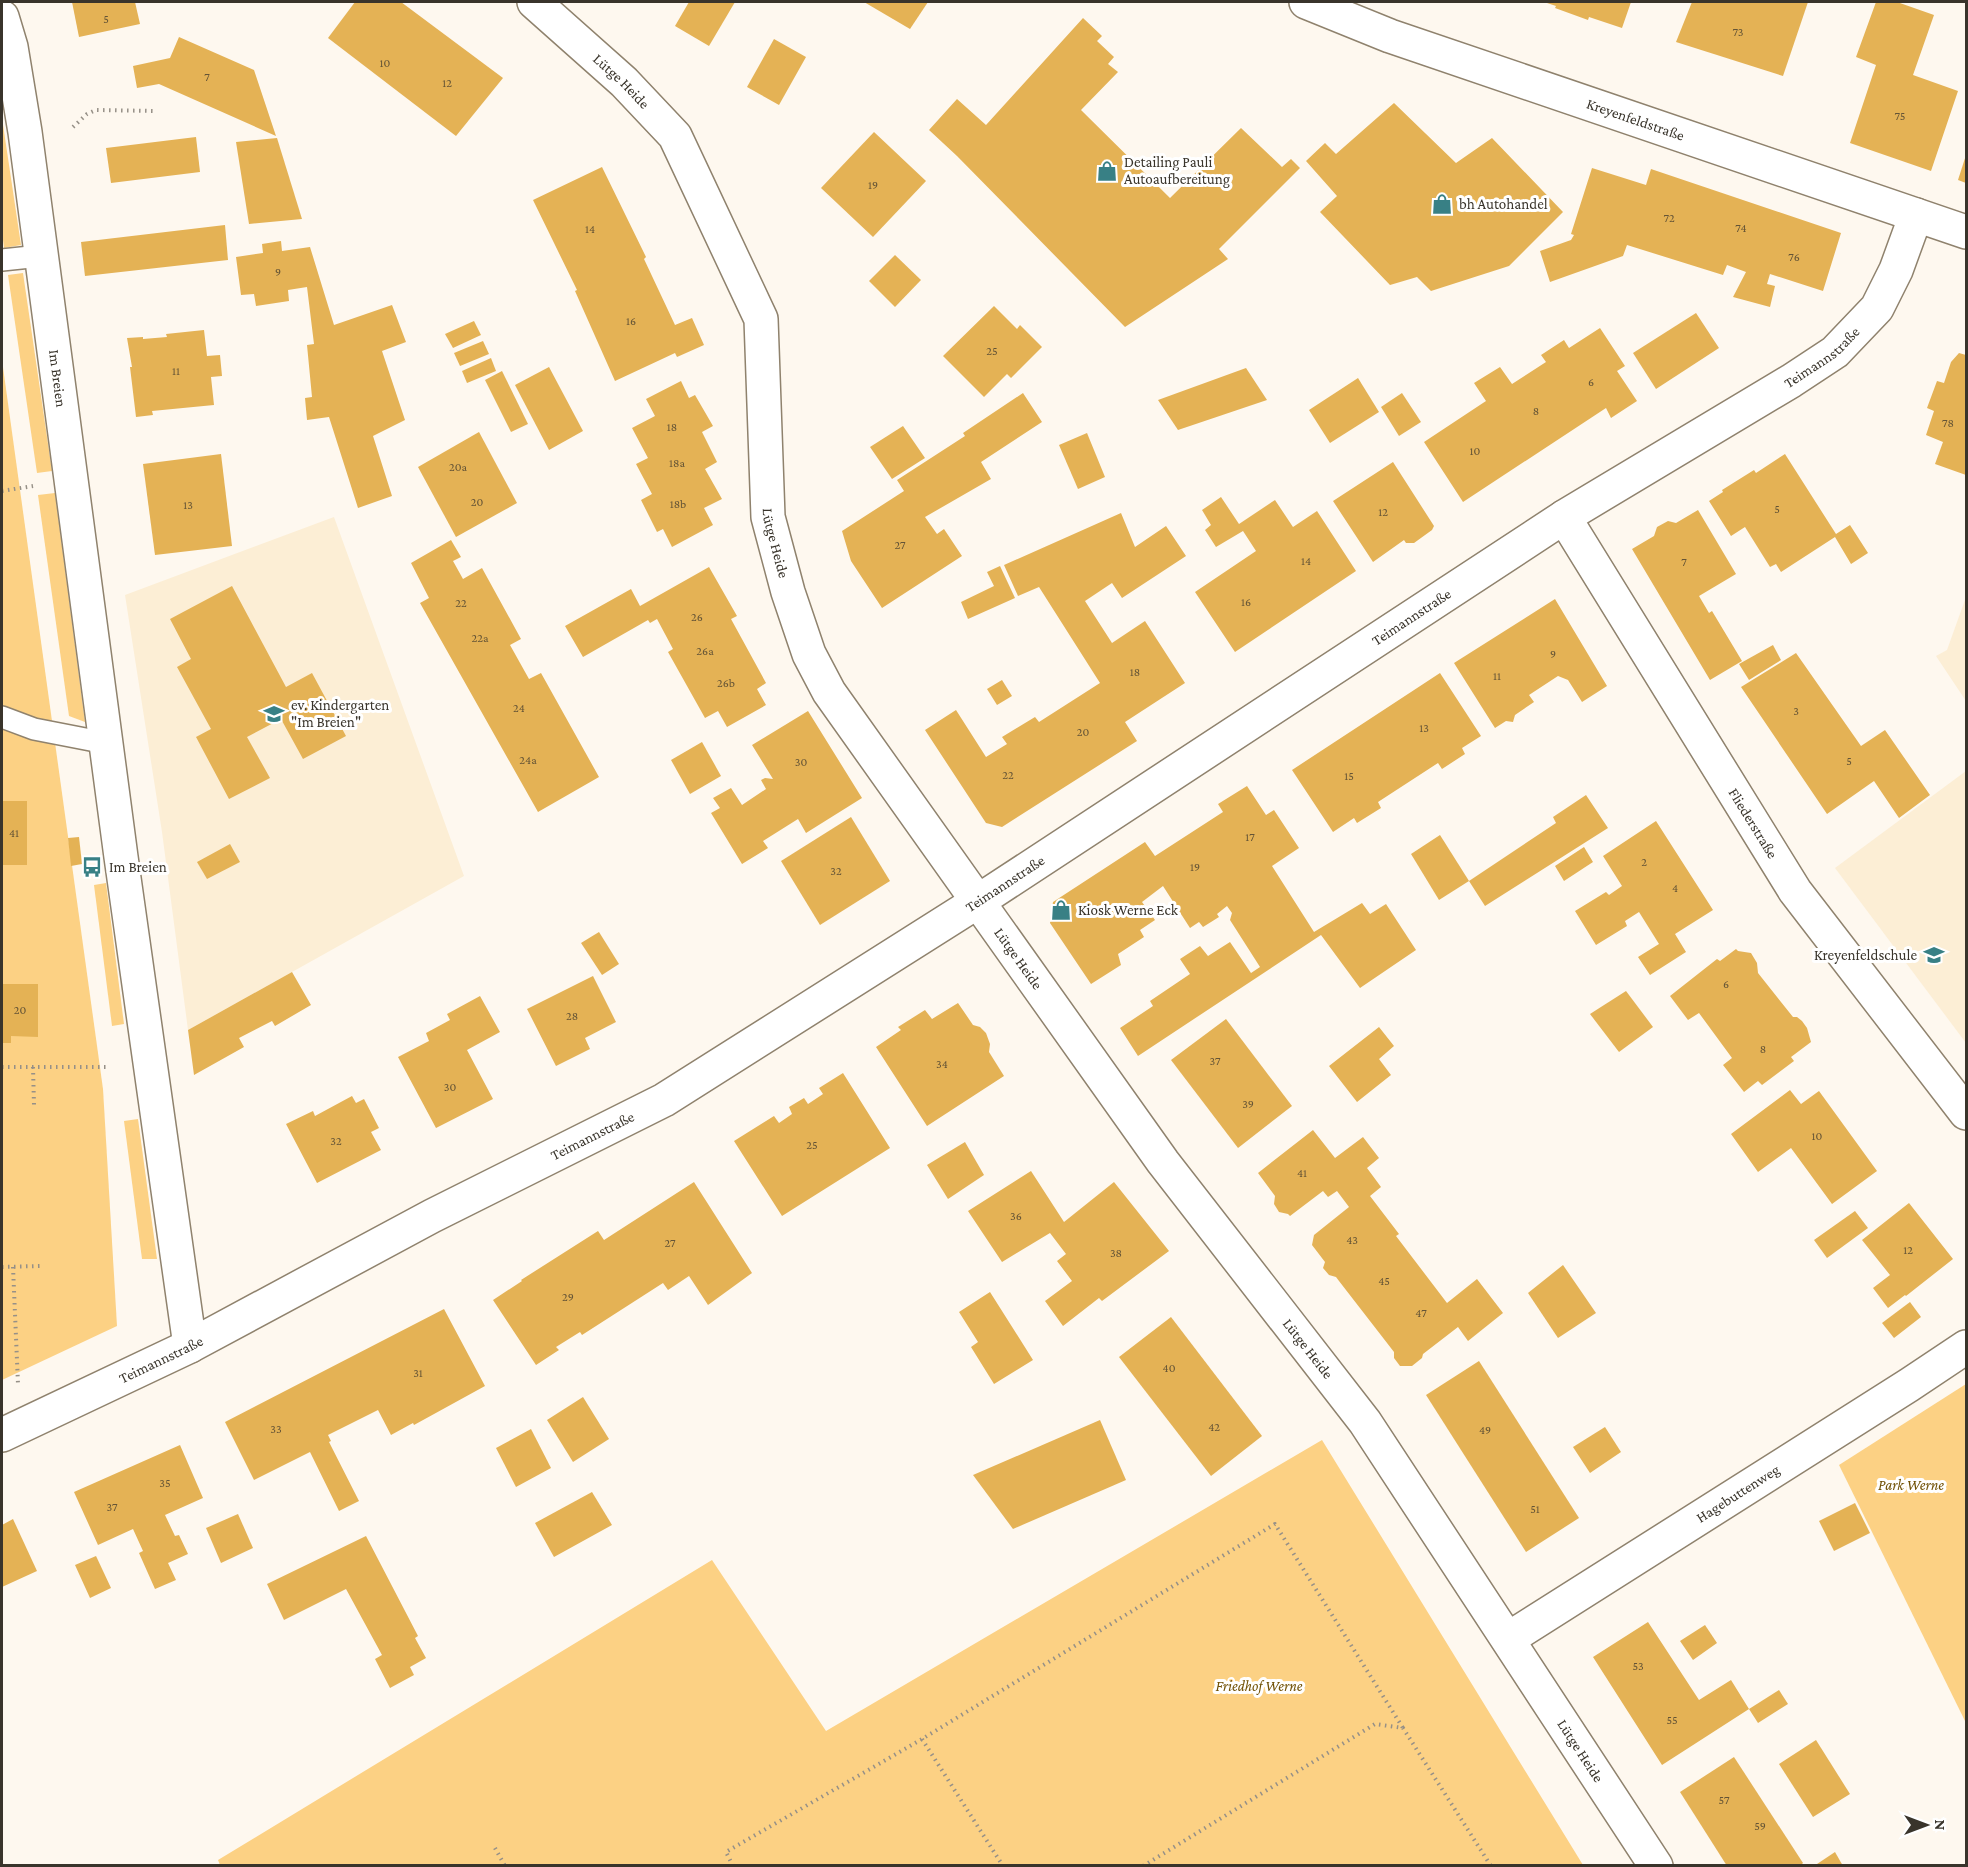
<svg xmlns="http://www.w3.org/2000/svg" width="1968" height="1867" font-family="'Crimson Pro',serif">
	<style>
		.built { fill: #fceed5 }
		.green { fill: #fcd184 }
		.building { fill: #e4b255 }
		.lines { fill: none; stroke-linecap: round; stroke-linejoin: round }
		.lane-casing { stroke: #8f826d; stroke-width: 24 }
		.street-casing { stroke: #8f826d; stroke-width: 36 }
		.path { stroke: #969087; stroke-width: 4; stroke-dasharray: 1.5 4.5; stroke-linecap: butt }
		.lane { stroke: #fff; stroke-width: 21 }
		.street { stroke: #fff; stroke-width: 33 }
		.labels { text-anchor: middle; stroke-width: 6; stroke-linejoin: round; paint-order: stroke }
		.number-label { font-size: 12px; fill: #645436 }
		.street-label { font-size: 15px; fill: #39342b; stroke: #fff }
		.poi-label { font-size: 15px; fill: #39342b; stroke: #fff; text-anchor: start }
		.park-label { font-size: 15px; font-style: italic; fill: #715105; stroke: #fff }
	</style>
	<rect width="100%" height="100%" fill="#fef8ef"/>
	<g class="built">
		<path d="M334 517 464 876 188 1030 162 832 125 595Z"/>
		<path d="M1966 597V701L1936 656 1947 650Z"/>
		<path d="M1966 771V1043L1835 868Z"/>
	</g>
	<g class="green">
		<path d="M2 118 21 245 4 248 2 232Z"/>
		<path d="M23 273 52 471 37 473 8 275Z"/>
		<path d="M2 360 103 1089 117 1326 2 1380Z"/>
		<path d="M55 493 85 722 69 716 38 495Z"/>
		<path d="M106 883 124 1024 112 1026 94 885Z"/>
		<path d="M138 1119 157 1259H142L124 1121Z"/>
		<path d="M1966 1384V1723L1839 1465Z"/>
		<path d="M1322 1440 1583 1865H220L218 1860 712 1560 826 1731Z"/>
	</g>
	<g class="building">
		<path d="M72 2H135L140 24 79 37Z"/>
		<path d="M355 2H401L503 78 456 136 328 38Z"/>
		<path d="M689 2H735L709 46 675 26Z"/>
		<path d="M864 2H928L910 29Z"/>
		<path d="M1544 2H1631L1622 28 1589 17 1588 20 1555 8 1556 6Z"/>
		<path d="M1692 2H1808L1783 76 1676 42Z"/>
		<path d="M1876 2H1897L1934 15 1913 75 1958 91 1931 171 1850 143 1876 65 1856 57Z"/>
		<path d="M1083 18 1102 36 1097 41 1114 57 1108 64 1118 72 1081 110 1170 198 1241 128 1282 167 1291 159 1300 168 1219 249 1228 259 1125 327 957 156 929 130 957 99 986 125Z"/>
		<path d="M179 37 254 70 276 136 159 84 137 88 133 66 170 58Z"/>
		<path d="M774 39 806 57 779 105 747 87Z"/>
		<path d="M1394 103 1456 163 1492 138 1563 212 1509 266 1431 291 1417 277 1390 285 1320 212 1337 196 1306 161 1325 143 1336 154Z"/>
		<path d="M874 132 926 181 873 237 821 188Z"/>
		<path d="M196 137 200 172 111 183 106 148Z"/>
		<path d="M277 138 302 219 249 224 236 142Z"/>
		<path d="M1966 155V183L1958 180Z"/>
		<path d="M602 167 646 257 644 259 675 325 692 318 704 345 677 357 675 353 615 381 575 291 577 290 533 200Z"/>
		<path d="M1592 168 1646 185 1651 169 1841 233 1823 291 1770 274 1767 284 1775 286 1770 307 1733 297 1746 272 1727 265 1723 275 1627 245 1623 256 1550 282 1540 251 1571 240 1574 235 1571 234Z"/>
		<path d="M225 225 228 260 85 276 81 242Z"/>
		<path d="M281 241 282 251 310 247 334 325 392 305 406 342 382 351 405 420 373 436 392 496 358 508 329 417 307 420 305 398 312 397 307 345 314 344 307 287 288 290 289 301 256 306 254 294 241 295 236 257 263 253 262 244Z"/>
		<path d="M895 255 921 280 895 307 869 281Z"/>
		<path d="M994 306 1017 329 1020 325 1042 347 1011 378 1007 374 984 397 943 356Z"/>
		<path d="M1696 313 1719 348 1656 389 1633 353Z"/>
		<path d="M474 321 481 335 453 348 445 334Z"/>
		<path d="M1600 328 1625 366 1617 371 1637 401 1611 418 1606 408 1463 502 1424 442 1486 401 1474 383 1500 367 1512 384 1546 362 1541 355 1564 340 1569 348Z"/>
		<path d="M204 330 207 356 220 355 222 376 211 377 214 405 152 411 153 415 136 417 130 367H132L127 338 143 337V339L167 337 166 334Z"/>
		<path d="M483 341 489 354 460 366 454 353Z"/>
		<path d="M1959 353 1966 355V475L1935 464 1943 442 1926 435 1934 411 1927 408 1937 381 1944 383 1951 362Z"/>
		<path d="M491 358 496 371 467 383 462 371Z"/>
		<path d="M549 367 583 431 549 450 515 385Z"/>
		<path d="M1246 368 1267 400 1178 430 1158 400Z"/>
		<path d="M502 371 528 424 511 432 485 380Z"/>
		<path d="M1358 378 1379 412 1330 443 1309 410Z"/>
		<path d="M681 381 689 398 695 395 713 426 702 432 717 462 705 469 722 499 704 508 713 525 672 547 663 529 657 532 641 500 652 494 636 464 648 458 632 428 655 416 646 399Z"/>
		<path d="M1023 393 1042 422 981 462 991 479 925 517 937 534 944 529 962 556 882 608 851 561 842 531 904 491 897 480 965 436 963 433Z"/>
		<path d="M1402 393 1421 422 1399 436 1381 407Z"/>
		<path d="M903 426 925 458 892 479 870 447Z"/>
		<path d="M479 432 517 503 456 537 418 467Z"/>
		<path d="M1087 433 1105 477 1078 489 1059 445Z"/>
		<path d="M221 454 232 546 155 555 143 464Z"/>
		<path d="M1785 454 1836 534 1850 525 1868 553 1851 564 1835 537 1781 572 1776 564 1770 567 1745 527 1731 536 1709 501 1723 492 1722 490 1754 470 1756 473Z"/>
		<path d="M1393 462 1434 526 1432 530 1414 543H1406L1404 540 1373 562 1333 501Z"/>
		<path d="M1221 497 1239 524 1275 500 1293 527 1317 511 1356 571 1235 652 1195 592 1256 551 1243 531 1216 547 1205 530 1211 525 1202 510Z"/>
		<path d="M1698 510 1736 574 1699 596 1709 613 1712 611 1742 661 1710 680 1632 549 1654 536 1657 527 1668 521 1676 523Z"/>
		<path d="M1121 513 1135 547 1166 526 1186 556 1122 598 1112 583 1085 601 1112 643 1145 621 1185 683 1125 722 1137 741 1002 827 986 823 925 730 956 710 986 757 1007 744 1002 737 1035 717 1039 722 1100 683 1039 587 1018 596 1004 565Z"/>
		<path d="M451 540 461 557 453 561 463 579 482 568 521 639 510 645 529 679 541 673 599 777 538 812 420 603 429 598 411 563Z"/>
		<path d="M1000 566 1015 598 968 619 961 602 994 586 987 572Z"/>
		<path d="M709 567 737 616 731 619 766 683 757 689 766 705 727 727 718 711 705 718 668 652 673 649 657 619 650 623 648 620 583 657 565 626 631 589 640 606Z"/>
		<path d="M232 586 286 687 312 673 346 736 303 759 281 719 247 737 270 778 229 799 196 737 211 729 177 667 191 659 170 619Z"/>
		<path d="M1555 599 1607 686 1582 702 1568 680 1558 676 1529 695 1534 702 1515 715 1513 722 1506 721 1495 728 1454 663Z"/>
		<path d="M1773 645 1781 660 1749 680 1739 664Z"/>
		<path d="M1796 653 1861 746 1885 730 1930 795 1899 818 1874 781 1827 814 1741 687Z"/>
		<path d="M1440 673 1481 736 1462 748 1465 754 1442 769 1438 763 1378 802 1381 808 1357 823 1354 818 1333 832 1292 770Z"/>
		<path d="M1002 680 1012 696 997 705 987 689Z"/>
		<path d="M808 711 862 798 806 833 798 819 763 841 768 848 742 864 711 813 720 808 713 798 731 788 742 805 766 789 761 780 765 778 773 779 752 745Z"/>
		<path d="M702 742 721 776 690 794 671 760Z"/>
		<path d="M1247 786 1266 815 1274 810 1299 848 1272 866 1314 932 1362 903 1370 914 1386 904 1416 950 1360 988 1321 935 1138 1056 1120 1028 1153 1006 1150 1001 1190 974 1180 959 1200 946 1208 956 1230 942 1251 973 1260 967 1230 920 1232 913 1227 906 1217 914 1219 917 1203 927 1199 922 1190 928 1163 886 1142 902 1155 920 1140 930 1144 937 1118 954 1121 965 1091 984 1050 923 1053 902 1145 842 1155 856 1223 812 1218 804Z"/>
		<path d="M1586 795 1608 828 1485 906 1469 881 1556 823 1553 817Z"/>
		<rect x="2" y="801" width="25" height="64"/>
		<path d="M851 817 890 881 820 925 781 861Z"/>
		<path d="M1656 821 1713 910 1675 934 1686 952 1650 975 1638 957 1659 944 1639 912 1625 921 1627 926 1596 945 1575 911 1606 892 1609 895 1622 886 1603 856Z"/>
		<path d="M1440 835 1469 881 1439 900 1411 854Z"/>
		<path d="M79 837 82 864 71 866 68 838Z"/>
		<path d="M230 844 240 862 207 879 197 862Z"/>
		<path d="M1584 847 1593 862 1564 881 1555 866Z"/>
		<path d="M599 932 619 964 602 975 581 943Z"/>
		<path d="M1736 949 1738 951 1751 953 1757 963 1758 973 1793 1017H1797L1802 1021 1807 1028 1811 1042 1791 1057 1794 1061 1762 1085 1758 1081 1744 1092 1723 1065 1732 1058 1699 1013 1688 1020 1670 996 1717 959 1720 961Z"/>
		<path d="M292 972 311 1005 275 1026 272 1021 239 1038 244 1047 194 1075 188 1030Z"/>
		<path d="M593 976 616 1022 585 1038 590 1049 556 1066 527 1009Z"/>
		<path d="M2 984H38V1037L11 1036V1043H2Z"/>
		<path d="M1626 991 1653 1027 1619 1052 1590 1014Z"/>
		<path d="M480 996 500 1032 467 1050 493 1099 436 1128 398 1057 429 1041 426 1033 450 1020 447 1014Z"/>
		<path d="M958 1003 973 1025 980 1027 986 1033 990 1044 989 1052 1004 1076 927 1126 876 1047 901 1030 898 1027 925 1010 932 1019Z"/>
		<path d="M1226 1019 1292 1106 1238 1148 1171 1060Z"/>
		<path d="M1379 1027 1394 1046 1379 1059 1391 1075 1357 1102 1329 1066Z"/>
		<path d="M843 1073 890 1148 782 1216 734 1141 774 1116 779 1123 792 1114 789 1107 804 1098 808 1104 823 1094 819 1088Z"/>
		<path d="M1790 1090 1801 1104 1819 1091 1877 1171 1832 1204 1791 1148 1758 1172 1731 1134Z"/>
		<path d="M352 1096 356 1103 364 1099 379 1128 371 1132 381 1150 317 1183 286 1124 313 1111 315 1116Z"/>
		<path d="M1313 1130 1335 1158 1363 1137 1379 1158 1367 1168 1381 1187 1370 1196 1399 1234 1396 1236 1447 1303 1477 1279 1503 1313 1468 1341 1458 1327 1423 1354 1422 1358 1412 1366H1400L1394 1358V1352L1339 1281 1336 1277 1329 1275 1323 1268 1325 1262 1312 1245 1314 1235 1349 1207 1337 1191 1328 1197 1323 1191 1290 1216 1288 1214 1279 1212 1274 1204 1275 1196 1258 1173Z"/>
		<path d="M965 1142 984 1175 948 1199 927 1165Z"/>
		<path d="M1031 1171 1064 1222 1114 1182 1169 1251 1102 1301 1099 1298 1063 1326 1045 1301 1072 1281 1057 1261 1066 1254 1050 1233 1002 1262 968 1211Z"/>
		<path d="M694 1182 752 1273 708 1305 689 1276 668 1290 663 1283 582 1335 580 1332 556 1347 559 1350 536 1365 493 1300 522 1281 521 1280 598 1231 604 1240Z"/>
		<path d="M1909 1203 1953 1259 1906 1296 1905 1295 1888 1308 1873 1288 1890 1275 1862 1240Z"/>
		<path d="M1855 1211 1868 1228 1827 1258 1814 1240Z"/>
		<path d="M1563 1265 1596 1313 1558 1338 1528 1293Z"/>
		<path d="M990 1292 1033 1360 994 1384 971 1347 978 1342 959 1312Z"/>
		<path d="M1910 1302 1921 1317 1894 1338 1882 1323Z"/>
		<path d="M444 1309 485 1386 414 1425 413 1423 391 1435 378 1410 328 1435 331 1441 329 1442 359 1501 339 1511 310 1452 254 1480 225 1422Z"/>
		<path d="M1171 1317 1262 1436 1211 1476 1119 1357Z"/>
		<path d="M1479 1361 1579 1518 1526 1552 1426 1395Z"/>
		<path d="M583 1397 609 1439 573 1462 547 1420Z"/>
		<path d="M1100 1420 1126 1480 1013 1529 973 1475Z"/>
		<path d="M1605 1427 1621 1452 1590 1473 1573 1447Z"/>
		<path d="M531 1429 551 1468 516 1487 496 1448Z"/>
		<path d="M180 1445 203 1498 165 1515 175 1536 179 1535 188 1554 168 1563 176 1580 155 1589 139 1553 143 1551 133 1529 98 1545 74 1492Z"/>
		<path d="M592 1492 612 1525 554 1557 535 1523Z"/>
		<path d="M1855 1503 1870 1533 1834 1551 1819 1521Z"/>
		<path d="M238 1514 253 1548 221 1563 206 1528Z"/>
		<path d="M13 1519 37 1571 2 1587V1525Z"/>
		<path d="M366 1536 418 1636 415 1638 426 1658 410 1667 414 1675 390 1688 375 1659 382 1655 346 1589 284 1620 267 1584Z"/>
		<path d="M96 1556 111 1588 90 1598 75 1565Z"/>
		<path d="M1648 1622 1699 1700 1731 1680 1749 1709 1662 1765 1593 1657Z"/>
		<path d="M1705 1625 1717 1643 1693 1660 1680 1641Z"/>
		<path d="M1779 1690 1788 1704 1758 1723 1749 1709Z"/>
		<path d="M1816 1740 1850 1794 1813 1817 1779 1764Z"/>
		<path d="M1734 1757 1803 1863 1800 1866H1727L1680 1792Z"/>
		<path d="M1835 1852 1843 1866H1814Z"/>
	</g>
	<g class="lines">
		<g class="lane-casing">
			<g id="lane">
				<path d="M2 260 40 256"/>
				<path d="M2 717 34 729 106 743"/>
			</g>
		</g>
		<g class="street-casing">
			<g id="street">
				<path id="s1" d="M534 2 624 82 675 136 761 319 768 517 788 592 809 654 829 692 1163 1162 1365 1422 1656 1866"/>
				<path id="s2" d="M1306 2 1390 36 1966 232"/>
				<path id="s3" d="M2 17 11 47 25 132 121 857 190 1346"/>
				<path id="s4" d="M1564 517 1795 891 1966 1113"/>
				<path id="s5" d="M2 1435 190 1346 432 1216 664 1100 977 902 1564 517 1791 381 1835 352 1877 308 1896 270 1916 215"/>
				<path id="s6" d="M1508 1639 1909 1385 1966 1347"/>
			</g>
		</g>
		<g class="path">
			<path d="M73 127 87 114 96 110 156 111"/>
			<path d="M2 491 33 486"/>
			<path d="M2 1067H108"/>
			<path d="M33 1067 34 1105"/>
			<path d="M2 1267 40 1266"/>
			<path d="M13 1267 18 1384"/>
			<path d="M922 1739 1003 1866"/>
			<path d="M495 1848 505 1866"/>
			<path d="M733 1866 726 1852 922 1739 1275 1524 1403 1728"/>
			<path d="M1143 1866 1375 1724 1403 1728 1491 1866"/>
		</g>
		<use href="#lane" class="lane"/>
		<use href="#street" class="street"/>
	</g>
	<defs>
		<g id="shop-bare" transform="scale(1.62)"><path d="M-5-2.5h2.3a2.7 3.5 0 0 1 5.4 0H5L5.5 6h-11ZM-1.5-2.5h3a1.5 2.3 0 0 0-3 0Z" fill="#388085" stroke="#fff" stroke-width="2.5" paint-order="stroke"/></g>
		<g id="school-bare" transform="scale(1.62)"><path d="M0-5L7-2L0 1L-7-2ZM-4 1L0 2.5L4 1V4Q0 6-4 4Z" fill="#388085" stroke="#fff" stroke-width="2.5" paint-order="stroke"/></g>
		<g id="bus-bare" transform="scale(1.62)"><path d="M-5-6H5V4H4V6H2V4H-2V6H-4V4H-5ZM-3.5-4V0h7V-4ZM-3.5 1.2v1.5H-2V1.2ZM2 1.2v1.5H3.5V1.2Z" fill="#388085" stroke="#fff" stroke-width="2.5" paint-order="stroke"/></g>
	</defs>
	<g fill-rule="evenodd">
		<use href="#shop-bare" x="1107" y="171"/>
		<use href="#shop-bare" x="1442" y="204"/>
		<use href="#school-bare" x="274" y="714"/>
		<use href="#bus-bare" x="92" y="867"/>
		<use href="#shop-bare" x="1061" y="910"/>
		<use href="#school-bare" x="1934" y="955"/>
	</g>
	<g class="labels">
		<g class="number-label">
			<text x="106" y="23">5</text>
			<text x="1738" y="36">73</text>
			<text x="385" y="67">10</text>
			<text x="207" y="81">7</text>
			<text x="447" y="87">12</text>
			<text x="1900" y="120">75</text>
			<text x="873" y="189">19</text>
			<text x="1669" y="222">72</text>
			<text x="1741" y="232">74</text>
			<text x="590" y="233">14</text>
			<text x="1794" y="261">76</text>
			<text x="278" y="276">9</text>
			<text x="631" y="325">16</text>
			<text x="992" y="355">25</text>
			<text x="176" y="375">11</text>
			<text x="1591" y="386">6</text>
			<text x="1536" y="415">8</text>
			<text x="1948" y="427">78</text>
			<text x="672" y="431">18</text>
			<text x="1475" y="455">10</text>
			<text x="677" y="467">18a</text>
			<text x="458" y="471">20a</text>
			<text x="477" y="506">20</text>
			<text x="678" y="508">18b</text>
			<text x="188" y="509">13</text>
			<text x="1777" y="513">5</text>
			<text x="1383" y="516">12</text>
			<text x="900" y="549">27</text>
			<text x="1306" y="565">14</text>
			<text x="1684" y="566">7</text>
			<text x="1246" y="606">16</text>
			<text x="461" y="607">22</text>
			<text x="697" y="621">26</text>
			<text x="480" y="642">22a</text>
			<text x="705" y="655">26a</text>
			<text x="1553" y="658">9</text>
			<text x="1135" y="676">18</text>
			<text x="1497" y="680">11</text>
			<text x="726" y="687">26b</text>
			<text x="519" y="712">24</text>
			<text x="1796" y="715">3</text>
			<text x="1424" y="732">13</text>
			<text x="1083" y="736">20</text>
			<text x="528" y="764">24a</text>
			<text x="1849" y="765">5</text>
			<text x="801" y="766">30</text>
			<text x="1008" y="779">22</text>
			<text x="1349" y="780">15</text>
			<text x="14" y="837">41</text>
			<text x="1250" y="841">17</text>
			<text x="1644" y="866">2</text>
			<text x="1195" y="871">19</text>
			<text x="836" y="875">32</text>
			<text x="1675" y="892">4</text>
			<text x="1726" y="988">6</text>
			<text x="20" y="1014">20</text>
			<text x="572" y="1020">28</text>
			<text x="1763" y="1053">8</text>
			<text x="1215" y="1065">37</text>
			<text x="942" y="1068">34</text>
			<text x="450" y="1091">30</text>
			<text x="1248" y="1108">39</text>
			<text x="1817" y="1140">10</text>
			<text x="336" y="1145">32</text>
			<text x="812" y="1149">25</text>
			<text x="1302" y="1177">41</text>
			<text x="1016" y="1220">36</text>
			<text x="1352" y="1244">43</text>
			<text x="670" y="1247">27</text>
			<text x="1908" y="1254">12</text>
			<text x="1116" y="1257">38</text>
			<text x="1384" y="1285">45</text>
			<text x="568" y="1301">29</text>
			<text x="1421" y="1317">47</text>
			<text x="1169" y="1372">40</text>
			<text x="418" y="1377">31</text>
			<text x="1214" y="1431">42</text>
			<text x="276" y="1433">33</text>
			<text x="1485" y="1434">49</text>
			<text x="165" y="1487">35</text>
			<text x="112" y="1511">37</text>
			<text x="1535" y="1513">51</text>
			<text x="1638" y="1670">53</text>
			<text x="1672" y="1724">55</text>
			<text x="1724" y="1804">57</text>
			<text x="1760" y="1830">59</text>
		</g>
		<g class="street-label">
			<text dy="5" stroke="none"><textPath href="#s1" startOffset="118">Lütge Heide</textPath></text>
			<text dy="5" stroke="none"><textPath href="#s2" startOffset="350">Kreyenfeldstraße</textPath></text>
			<text dy="5" stroke="none"><textPath href="#s5" startOffset="2118">Teimannstraße</textPath></text>
			<text dy="5" stroke="none"><textPath href="#s3" startOffset="366">Im Breien</textPath></text>
			<text dy="5" stroke="none"><textPath href="#s1" startOffset="622">Lütge Heide</textPath></text>
			<text dy="5" stroke="none"><textPath href="#s5" startOffset="1632">Teimannstraße</textPath></text>
			<text dy="5" stroke="none"><textPath href="#s4" startOffset="360">Fliederstraße</textPath></text>
			<text dy="5" stroke="none"><textPath href="#s5" startOffset="1146">Teimannstraße</textPath></text>
			<text dy="5" stroke="none"><textPath href="#s1" startOffset="1108">Lütge Heide</textPath></text>
			<text dy="5" stroke="none"><textPath href="#s5" startOffset="662">Teimannstraße</textPath></text>
			<text dy="5" stroke="none"><textPath href="#s1" startOffset="1594">Lütge Heide</textPath></text>
			<text dy="5" stroke="none"><textPath href="#s5" startOffset="176">Teimannstraße</textPath></text>
			<text dy="5" stroke="none"><textPath href="#s6" startOffset="272">Hagebuttenweg</textPath></text>
			<text dy="5" stroke="none"><textPath href="#s1" startOffset="2080">Lütge Heide</textPath></text>
		</g>
		<g class="poi-label">
			<text x="1124" y="167">Detailing Pauli<tspan x="1124" dy="17">Autoaufbereitung</tspan></text>
			<text x="1459" y="209">bh Autohandel</text>
			<text x="291" y="710">ev. Kindergarten<tspan x="291" dy="17">"Im Breien"</tspan></text>
			<text x="109" y="872">Im Breien</text>
			<text x="1078" y="915">Kiosk Werne Eck</text>
			<text x="1917" y="960" text-anchor="end">Kreyenfeldschule</text>
		</g>
		<g class="park-label">
			<text x="1911" y="1490">Park Werne</text>
			<text x="1259" y="1691">Friedhof Werne</text>
		</g>
	</g>
	<rect width="1968" height="1867" fill="none" stroke="#39342b" stroke-width="6"/>
	<g transform="translate(1926 1825) rotate(90)" stroke="#ffffff" stroke-width="4.5" paint-order="stroke">
	<path d="M0-4.5L10 22L0 15L-10 22Z" fill="#39342b"/>
	<text y="-9" font-size="16" font-weight="bold" text-anchor="middle" fill="#39342b">N</text>
	</g>
</svg>
